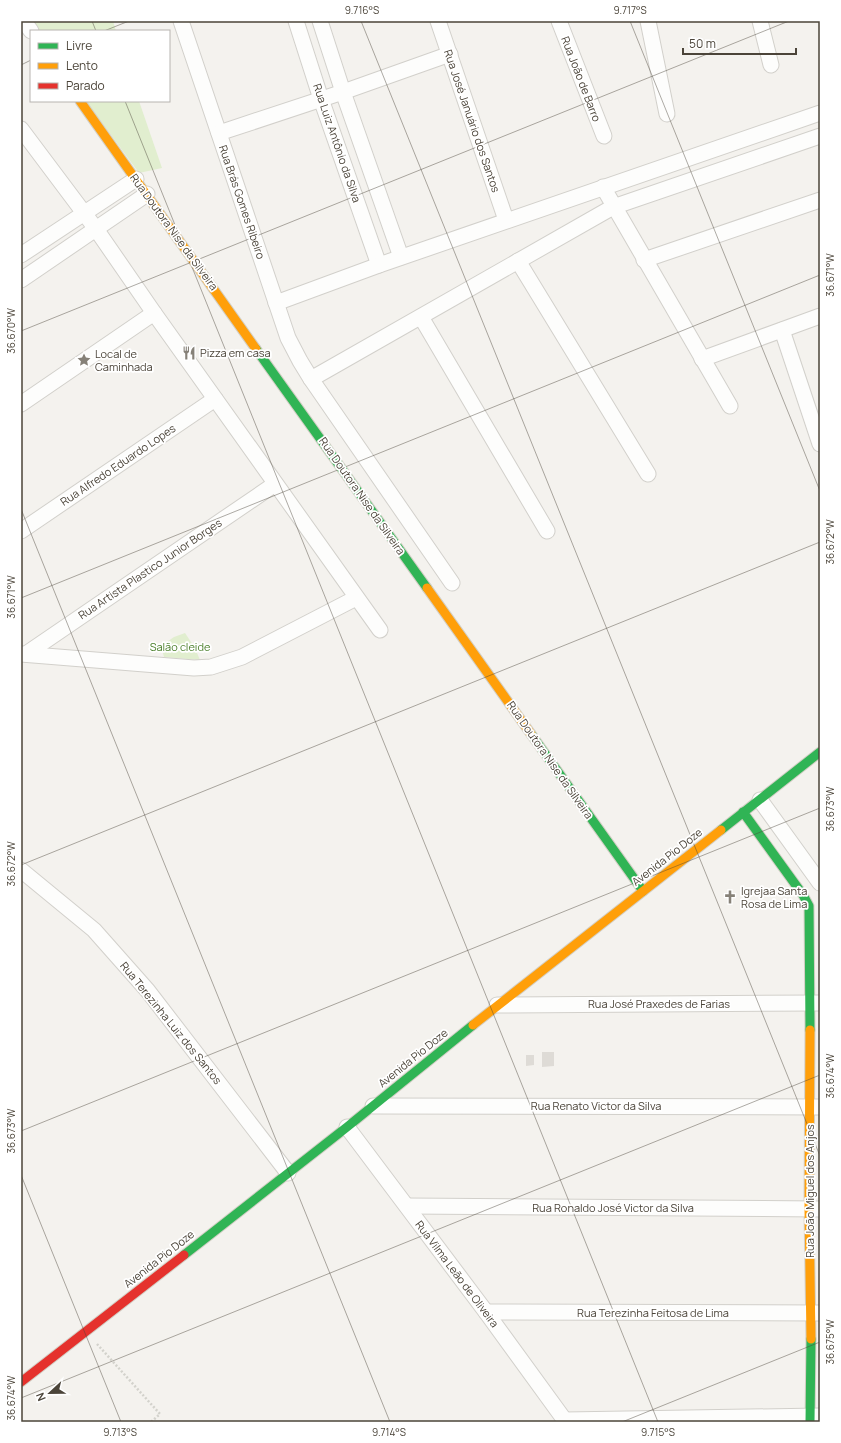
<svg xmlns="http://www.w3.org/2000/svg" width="841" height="1443" font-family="Manrope,sans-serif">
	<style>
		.green { fill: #e1eecf }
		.building { fill: #dedbd6 }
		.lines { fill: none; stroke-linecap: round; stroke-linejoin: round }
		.street-casing { stroke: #d2d0cb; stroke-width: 17 }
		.fast-casing { stroke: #d3cfc5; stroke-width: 11 }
		.slow-casing { stroke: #d3cfc5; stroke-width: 11 }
		.jam-casing { stroke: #d3cfc5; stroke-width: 11 }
		.path { stroke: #d3d2cc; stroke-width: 2.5; stroke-dasharray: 2 2; stroke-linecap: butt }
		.street { stroke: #fdfdfc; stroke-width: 15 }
		.fast { stroke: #30b455; stroke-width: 9 }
		.slow { stroke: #ff9f0a; stroke-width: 9 }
		.jam { stroke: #e5322d; stroke-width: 9 }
		.ticks { fill: none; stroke: #4b4439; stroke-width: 1; stroke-opacity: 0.45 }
		.labels { text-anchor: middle; stroke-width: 3.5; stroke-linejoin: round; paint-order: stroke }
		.street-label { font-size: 11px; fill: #4b4439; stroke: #fff }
		.poi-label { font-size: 11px; fill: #4b4439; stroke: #fff; text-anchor: start }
		.park-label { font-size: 11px; fill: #4a7f2a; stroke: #fff }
		.neatline { fill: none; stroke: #4b4439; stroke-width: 1.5 }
		.ticks-label { font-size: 10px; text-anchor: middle; fill: #4b4439 }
	</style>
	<rect width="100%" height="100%" fill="#f4f2ee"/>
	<g class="green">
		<path d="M29 21H113L116 31H36Z"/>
		<path d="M86 101H139L162 168 139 173Z"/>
		<path d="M185 633 195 648 200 660 164 657 161 646 174 637Z"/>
	</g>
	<g class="building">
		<path d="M542 1052H554V1066L542 1067Z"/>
		<path d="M526 1055H534V1065L526 1066Z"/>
	</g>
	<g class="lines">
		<g class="street-casing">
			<g id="street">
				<path d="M24 21 31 31"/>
				<path d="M181 21 288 338 300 361 311 379 452 583"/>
				<path d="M296 21 321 99 379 265"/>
				<path d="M320 21 343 92 401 257"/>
				<path d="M438 21 506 220"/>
				<path d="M559 21 604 136"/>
				<path d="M648 21 667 114"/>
				<path d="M760 21 771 65"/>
				<path d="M21 129 96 229 154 313 380 630"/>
				<path d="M219 133 343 92 450 54"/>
				<path d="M603 187 730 406"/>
				<path d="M21 255 136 179"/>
				<path d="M644 260 820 200"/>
				<path d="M518 261 648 474"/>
				<path d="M21 280 147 194"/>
				<path d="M276 303 379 265 820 113"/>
				<path d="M421 317 547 531"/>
				<path d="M782 330 820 444"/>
				<path d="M702 359 820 316"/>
				<path d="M311 379 613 207 820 136"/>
				<path d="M21 404 154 313"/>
				<path d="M21 531 215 399"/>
				<path d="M21 654 194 668 211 667 242 657 356 598"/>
				<path d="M26 654 275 484"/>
				<path d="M760 800 820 883"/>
				<path d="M21 870 94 930 148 991 288 1173"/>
				<path d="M497 1005 819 1003"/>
				<path d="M373 1106 820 1107"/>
				<path d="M347 1127 486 1312 566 1422"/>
				<path d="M407 1206 820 1209"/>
				<path d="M486 1312 820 1313"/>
				<path d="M565 1420 819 1416"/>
			</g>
		</g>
		<g class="fast-casing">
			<g id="fast">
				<path d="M256 349 427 588"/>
				<path d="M531 734 643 891"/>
				<path d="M743 812 803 895 809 906 810 1030"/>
				<path d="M721 830 820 752"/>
				<path d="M184 1255 347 1127 473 1025"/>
				<path d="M810 1422 811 1339"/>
			</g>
		</g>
		<g class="slow-casing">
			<g id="slow">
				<path d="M80 101 256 349"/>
				<path d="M427 588 531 734"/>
				<path d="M473 1025 721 830"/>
				<path d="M810 1030 809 1209 811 1339"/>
			</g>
		</g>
		<g class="jam-casing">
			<path id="jam" d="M21 1382 184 1255"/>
		</g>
		<path class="path" d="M97 1344 160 1414 151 1422"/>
		<use href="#street" class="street"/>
		<use href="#fast" class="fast"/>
		<use href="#slow" class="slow"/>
		<use href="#jam" class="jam"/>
	</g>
	<path class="ticks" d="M92 21 96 31M361 21 820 1156M630 21 820 491M104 31 129 21M21 65 31 60M125 101 658 1422M21 331 789 21M21 509 390 1422M21 598 820 275M21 865 820 542M21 1131 820 808M21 1175 121 1422M21 1398 820 1075M622 1422 820 1342"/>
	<defs>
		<g id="restaurant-bare" transform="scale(1.08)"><path d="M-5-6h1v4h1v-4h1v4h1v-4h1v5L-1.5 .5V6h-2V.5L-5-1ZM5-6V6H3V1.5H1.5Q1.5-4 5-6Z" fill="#868178" stroke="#fff" stroke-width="2.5" paint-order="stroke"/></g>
		<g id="sight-bare" transform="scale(1.08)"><path d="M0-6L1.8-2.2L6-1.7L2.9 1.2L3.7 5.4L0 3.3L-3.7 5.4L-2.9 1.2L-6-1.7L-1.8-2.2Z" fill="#868178" stroke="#fff" stroke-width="2.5" paint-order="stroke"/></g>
		<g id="church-bare" transform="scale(1.08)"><path d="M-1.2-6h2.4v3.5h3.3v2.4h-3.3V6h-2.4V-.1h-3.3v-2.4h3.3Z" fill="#868178" stroke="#fff" stroke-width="2.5" paint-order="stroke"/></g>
	</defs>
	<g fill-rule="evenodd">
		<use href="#restaurant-bare" x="189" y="353"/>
		<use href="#sight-bare" x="84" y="360"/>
		<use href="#church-bare" x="730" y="897"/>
	</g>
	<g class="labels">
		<g class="street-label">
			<text transform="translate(581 79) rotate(69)" y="4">Rua João de Barro</text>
			<text transform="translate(472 121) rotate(71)" y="4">Rua José Januário dos Santos</text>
			<text transform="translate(337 143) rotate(71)" y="4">Rua Luiz Antônio da Silva</text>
			<text transform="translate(242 202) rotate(71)" y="4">Rua Brás Gomes Ribeiro</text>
			<text transform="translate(174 232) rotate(54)" y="4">Rua Doutora Nise da Silveira</text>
			<text transform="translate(118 465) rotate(-34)" y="4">Rua Alfredo Eduardo Lopes</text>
			<text transform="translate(362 496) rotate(55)" y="4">Rua Doutora Nise da Silveira</text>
			<text transform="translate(150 569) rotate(-34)" y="4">Rua Artista Plastico Junior Borges</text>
			<text transform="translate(550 760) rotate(55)" y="4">Rua Doutora Nise da Silveira</text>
			<text transform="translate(667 857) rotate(-38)" y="4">Avenida Pio Doze</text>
			<text x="659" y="1008">Rua José Praxedes de Farias</text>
			<text transform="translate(171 1023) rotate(51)" y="4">Rua Terezinha Luiz dos Santos</text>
			<text transform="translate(413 1058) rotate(-39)" y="4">Avenida Pio Doze</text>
			<text x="596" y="1110">Rua Renato Victor da Silva</text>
			<text transform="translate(810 1191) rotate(-90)" y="4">Rua João Miguel dos Anjos</text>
			<text x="613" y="1212">Rua Ronaldo José Victor da Silva</text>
			<text transform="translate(159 1259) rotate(-38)" y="4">Avenida Pio Doze</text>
			<text transform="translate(457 1274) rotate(53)" y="4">Rua Vilma Leão de Oliveira</text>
			<text x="653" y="1317">Rua Terezinha Feitosa de Lima</text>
		</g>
		<g class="poi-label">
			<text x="200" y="357">Pizza em casa</text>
			<text x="95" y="358">Local de<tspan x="95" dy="13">Caminhada</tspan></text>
			<text x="741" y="895">Igrejaa Santa<tspan x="741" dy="13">Rosa de Lima</tspan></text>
		</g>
		<g class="park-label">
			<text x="180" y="651">Salão cleide</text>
		</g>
	</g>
	<rect width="841" height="1443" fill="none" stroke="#ffffff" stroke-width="44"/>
	<rect x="30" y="30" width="140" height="72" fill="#ffffff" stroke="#b7b4b0"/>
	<rect x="38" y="43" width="20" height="6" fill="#30b455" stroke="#b7b4b0"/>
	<text x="66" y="50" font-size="12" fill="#4b4439">Livre</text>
	<rect x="38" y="63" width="20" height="6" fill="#ff9f0a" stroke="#b7b4b0"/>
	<text x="66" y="70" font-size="12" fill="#4b4439">Lento</text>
	<rect x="38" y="83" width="20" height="6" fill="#e5322d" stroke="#b7b4b0"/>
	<text x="66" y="90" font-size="12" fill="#4b4439">Parado</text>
	<g transform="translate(50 1393) rotate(248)" stroke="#ffffff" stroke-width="3" paint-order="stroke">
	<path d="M0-3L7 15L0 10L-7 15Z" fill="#4b4439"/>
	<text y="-6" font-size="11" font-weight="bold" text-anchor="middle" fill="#4b4439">N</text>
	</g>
	<path d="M683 48v6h113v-6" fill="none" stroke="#4b4439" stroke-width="2"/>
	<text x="689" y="48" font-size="12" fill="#4b4439" stroke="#ffffff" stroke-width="3" paint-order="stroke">50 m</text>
	<rect x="22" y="22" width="797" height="1399" class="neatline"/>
	<g class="ticks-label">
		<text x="362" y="14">9.716°S</text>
		<text x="630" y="14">9.717°S</text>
		<text transform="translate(830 275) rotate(-90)" y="4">36.671°W</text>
		<text transform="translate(11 331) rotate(-90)" y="4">36.670°W</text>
		<text transform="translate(830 542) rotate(-90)" y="4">36.672°W</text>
		<text transform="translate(11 597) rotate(-90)" y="4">36.671°W</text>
		<text transform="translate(830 809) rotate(-90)" y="4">36.673°W</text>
		<text transform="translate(11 864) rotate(-90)" y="4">36.672°W</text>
		<text transform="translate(830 1076) rotate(-90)" y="4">36.674°W</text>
		<text transform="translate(11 1131) rotate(-90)" y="4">36.673°W</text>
		<text transform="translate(830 1342) rotate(-90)" y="4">36.675°W</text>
		<text transform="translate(11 1398) rotate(-90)" y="4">36.674°W</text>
		<text x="120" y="1436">9.713°S</text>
		<text x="389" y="1436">9.714°S</text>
		<text x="658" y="1436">9.715°S</text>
	</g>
</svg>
